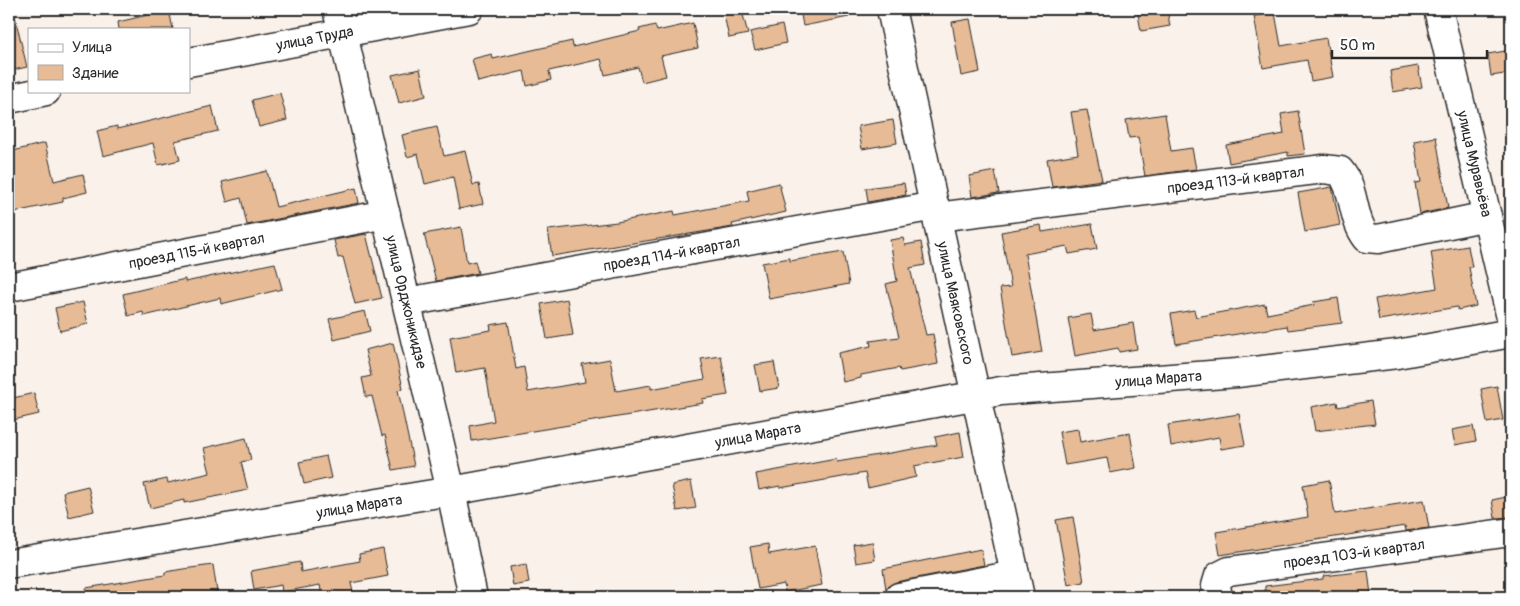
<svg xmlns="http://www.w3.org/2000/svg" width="1520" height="606" font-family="Pangolin,sans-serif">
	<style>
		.building { fill: #e6bb96; stroke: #2b2b2b }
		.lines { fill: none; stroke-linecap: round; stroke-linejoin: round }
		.minor-casing { stroke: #2b2b2b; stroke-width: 31 }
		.minor { stroke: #fff; stroke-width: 28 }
		.labels { text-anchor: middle; stroke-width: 4; stroke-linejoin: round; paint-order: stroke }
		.street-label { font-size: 15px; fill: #2b2b2b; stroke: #fff }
	</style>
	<rect width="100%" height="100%" fill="#faf1ea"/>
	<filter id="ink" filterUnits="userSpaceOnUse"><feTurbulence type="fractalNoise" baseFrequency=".02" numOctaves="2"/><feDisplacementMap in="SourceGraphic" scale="10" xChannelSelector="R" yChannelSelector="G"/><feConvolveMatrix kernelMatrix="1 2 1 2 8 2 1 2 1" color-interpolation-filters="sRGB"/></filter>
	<g filter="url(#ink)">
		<g class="building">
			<path d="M800 9H848L849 17 803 26Z"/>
			<path d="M1137 9H1167L1170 26 1141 31Z"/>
			<path d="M169 10 173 29H119L118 22Z"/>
			<path d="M742 11 748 34 729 38 724 15Z"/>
			<path d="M1275 13 1281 46 1326 38 1333 77 1311 81 1307 60 1263 68 1254 16Z"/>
			<path d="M15 17 27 67 9 71V18Z"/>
			<path d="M970 19 980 72 961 76 952 22Z"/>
			<path d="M693 23 698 48 661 56 666 76 642 82 638 67 605 75 601 59 549 71 551 80 527 86 524 71 478 82 472 59 492 54 493 59 572 41 573 47 640 31 639 29 655 25 657 31Z"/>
			<path d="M782 25 786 43 755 50 750 32Z"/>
			<path d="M1511 50V73L1491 76 1488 54Z"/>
			<path d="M1418 66 1422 87 1393 92 1390 71Z"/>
			<path d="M420 69 426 96 399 103 392 75Z"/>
			<path d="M280 93 287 120 259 127 252 100Z"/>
			<path d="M212 106 218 131 175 141 180 160 158 165 153 143 103 156 97 131 117 126V129Z"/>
			<path d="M1087 110 1102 180 1052 187 1047 159 1078 154 1071 112Z"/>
			<path d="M1298 111 1305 154 1288 156V152L1229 163 1226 145 1284 134 1281 114Z"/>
			<path d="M1165 114 1171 151 1192 148 1196 169 1145 176 1138 137 1129 138 1126 120Z"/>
			<path d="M893 120 897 143 862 149 858 126Z"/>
			<path d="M437 127 444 156 465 151 473 185 479 184 483 204 459 209 453 177 425 184 418 154 407 157 402 135Z"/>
			<path d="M1436 137 1448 208 1420 214 1415 183 1421 182 1414 141Z"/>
			<path d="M45 143 54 181 83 174 87 192 63 198V202L9 213V152Z"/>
			<path d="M267 171 276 207 356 188 359 203 247 225 241 198 227 202 222 182Z"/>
			<path d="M995 171 999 193 972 197 969 176Z"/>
			<path d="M779 183 786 212 732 224 733 227 552 256 548 230 617 222 674 211 675 215 749 201 747 191Z"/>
			<path d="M904 183 906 195 868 202 866 188Z"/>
			<path d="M1332 187 1340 225 1305 232 1298 193Z"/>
			<path d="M1092 224 1097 249 1069 254 1067 246 1025 254 1042 352 1012 357 1000 288 1011 287 1001 232 1041 225 1042 232Z"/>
			<path d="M461 227 467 263 475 261 478 273 436 281 424 234Z"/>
			<path d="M366 234 382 298 355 304 343 257 338 258 334 240Z"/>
			<path d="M903 238 905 245 921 242 925 265 910 268 926 335 933 334 938 364 900 371 899 368 861 375V378L843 382 838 353 871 346 870 341 899 337 886 284 897 281 890 240Z"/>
			<path d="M1468 246 1472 267H1469L1476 306 1458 310 1457 307 1379 320 1375 299 1437 288 1431 252Z"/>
			<path d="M843 252 849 284 769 299 762 263 790 258V261Z"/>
			<path d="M275 263 282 289 221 304 220 298 144 316 143 312 128 316 123 294 185 279V282Z"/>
			<path d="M1338 298 1342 323 1288 330 1287 326 1176 344 1171 314 1194 310 1196 317 1265 304 1267 314 1314 305 1313 302Z"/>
			<path d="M567 299 573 335 547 339 541 304Z"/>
			<path d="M83 302 88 324 60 331 55 308Z"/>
			<path d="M365 311 370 331 334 340 329 319Z"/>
			<path d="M1091 314 1094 330 1133 323 1137 349 1119 352 1118 348 1075 356 1068 318Z"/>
			<path d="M508 322 516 369 524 367 528 392 585 382 582 364 610 359 616 391 651 385V389L705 379 701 359 721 356 728 395 702 399 703 403 472 441 470 426 494 421 485 368 456 373 450 337 491 330 490 325Z"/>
			<path d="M393 343 403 388 398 390 414 466 393 470 385 435 382 436 372 396 366 397 362 378 371 376 365 350Z"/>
			<path d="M774 362 779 388 760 391 755 365Z"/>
			<path d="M1497 386 1503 420 1487 423 1481 389Z"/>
			<path d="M34 393 39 414 9 421V399Z"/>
			<path d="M1371 401 1375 424 1315 431 1311 407 1337 402 1338 407Z"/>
			<path d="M1239 414 1245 445 1221 449 1219 437 1171 446 1168 425Z"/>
			<path d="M1473 426 1476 441 1455 445 1452 430Z"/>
			<path d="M1078 429 1080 442 1130 433 1136 468 1110 473 1107 458 1065 465 1059 432Z"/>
			<path d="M960 432 964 457 914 466 916 477 868 488 865 473 780 488V486L759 490 756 474 836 459 837 462 937 445 935 437Z"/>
			<path d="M246 438 251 460 241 462 248 490 184 503V500L150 508 144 484 167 479 168 483 210 473 204 448Z"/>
			<path d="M326 456 331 478 304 484 299 462Z"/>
			<path d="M1329 480 1335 514 1424 500 1429 528 1406 531 1405 526 1220 555 1216 532 1308 517 1303 485Z"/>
			<path d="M691 481 696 508 677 511 672 485Z"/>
			<path d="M88 486 94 511 69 517 63 492Z"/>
			<path d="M1511 496V517L1495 518 1492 500Z"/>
			<path d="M1073 517 1084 582 1068 585 1056 520Z"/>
			<path d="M872 542 875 560 856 563 853 545Z"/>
			<path d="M768 544 769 554 815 546 822 585 785 592 784 584 758 589 750 547Z"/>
			<path d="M383 549 388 576 351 583 354 597H322L320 585 282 592 281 585 254 590 251 571 300 562 301 572 360 561 359 554Z"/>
			<path d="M981 549 984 565 896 582 886 589 883 569Z"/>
			<path d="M526 564 529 583 513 586 510 567Z"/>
			<path d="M213 565 217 592 189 597H87L86 588 165 575V572L183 569Z"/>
			<path d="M1368 571 1371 595 1348 597H1265V586L1323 579V576Z"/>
		</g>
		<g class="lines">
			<g class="minor-casing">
				<g id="minor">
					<path id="s1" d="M337 9 451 491 473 597"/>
					<path id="s2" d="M891 9 1020 597"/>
					<path id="s3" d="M1438 9 1511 318"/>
					<path id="s4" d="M189 62 469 9"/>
					<path d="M9 99 46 91"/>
					<path id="s5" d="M937 217 1324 169 1340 171C1356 190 1351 218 1367 238L1378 239 1487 216"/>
					<path id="s6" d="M9 287 386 214"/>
					<path id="s7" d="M407 302 935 206"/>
					<path id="s8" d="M9 564 451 491 1001 391 1237 373 1397 354 1511 333"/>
					<path d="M899 597 1015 575"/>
					<path id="s9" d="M1218 597 1216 586 1219 576 1229 571 1511 532"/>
				</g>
			</g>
			<use href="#minor" class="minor"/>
		</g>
	</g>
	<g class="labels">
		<g class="street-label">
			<text dy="5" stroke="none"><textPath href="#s4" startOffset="128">улица Труда</textPath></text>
			<text dy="5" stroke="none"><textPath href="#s3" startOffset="159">улица Муравьёва</textPath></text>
			<text dy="5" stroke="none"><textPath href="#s5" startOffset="301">проезд 113-й квартал</textPath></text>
			<text dy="5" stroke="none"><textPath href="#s6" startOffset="191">проезд 115-й квартал</textPath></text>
			<text dy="5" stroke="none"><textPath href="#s7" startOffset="269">проезд 114-й квартал</textPath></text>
			<text dy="5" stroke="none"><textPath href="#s1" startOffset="301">улица Орджоникидзе</textPath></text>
			<text dy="5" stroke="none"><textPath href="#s2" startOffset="301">улица Маяковского</textPath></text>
			<text dy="5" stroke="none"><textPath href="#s8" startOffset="1165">улица Марата</textPath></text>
			<text dy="5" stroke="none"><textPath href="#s8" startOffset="760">улица Марата</textPath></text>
			<text dy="5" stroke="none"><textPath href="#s8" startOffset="355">улица Марата</textPath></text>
			<text dy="5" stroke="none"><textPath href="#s9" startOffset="159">проезд 103-й квартал</textPath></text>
		</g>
	</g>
	<rect width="1520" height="606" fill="none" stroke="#fff" stroke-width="30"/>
	<rect x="15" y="15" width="1490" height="576" fill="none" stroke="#2b2b2b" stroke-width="2" filter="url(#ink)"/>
	<rect x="28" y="28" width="162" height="65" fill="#ffffff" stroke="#aaaaaa"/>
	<rect x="38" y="44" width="25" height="8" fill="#ffffff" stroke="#aaaaaa"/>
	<text x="72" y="52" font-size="15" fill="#2b2b2b">Улица</text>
	<rect x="38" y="65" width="25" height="15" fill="#e6bb96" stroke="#aaaaaa"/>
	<text x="72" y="78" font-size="15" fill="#2b2b2b">Здание</text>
	<path d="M1332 50v8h155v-8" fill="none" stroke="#2b2b2b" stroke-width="2.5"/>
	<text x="1340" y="50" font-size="15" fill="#2b2b2b" stroke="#ffffff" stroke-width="4" paint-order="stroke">50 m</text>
</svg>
